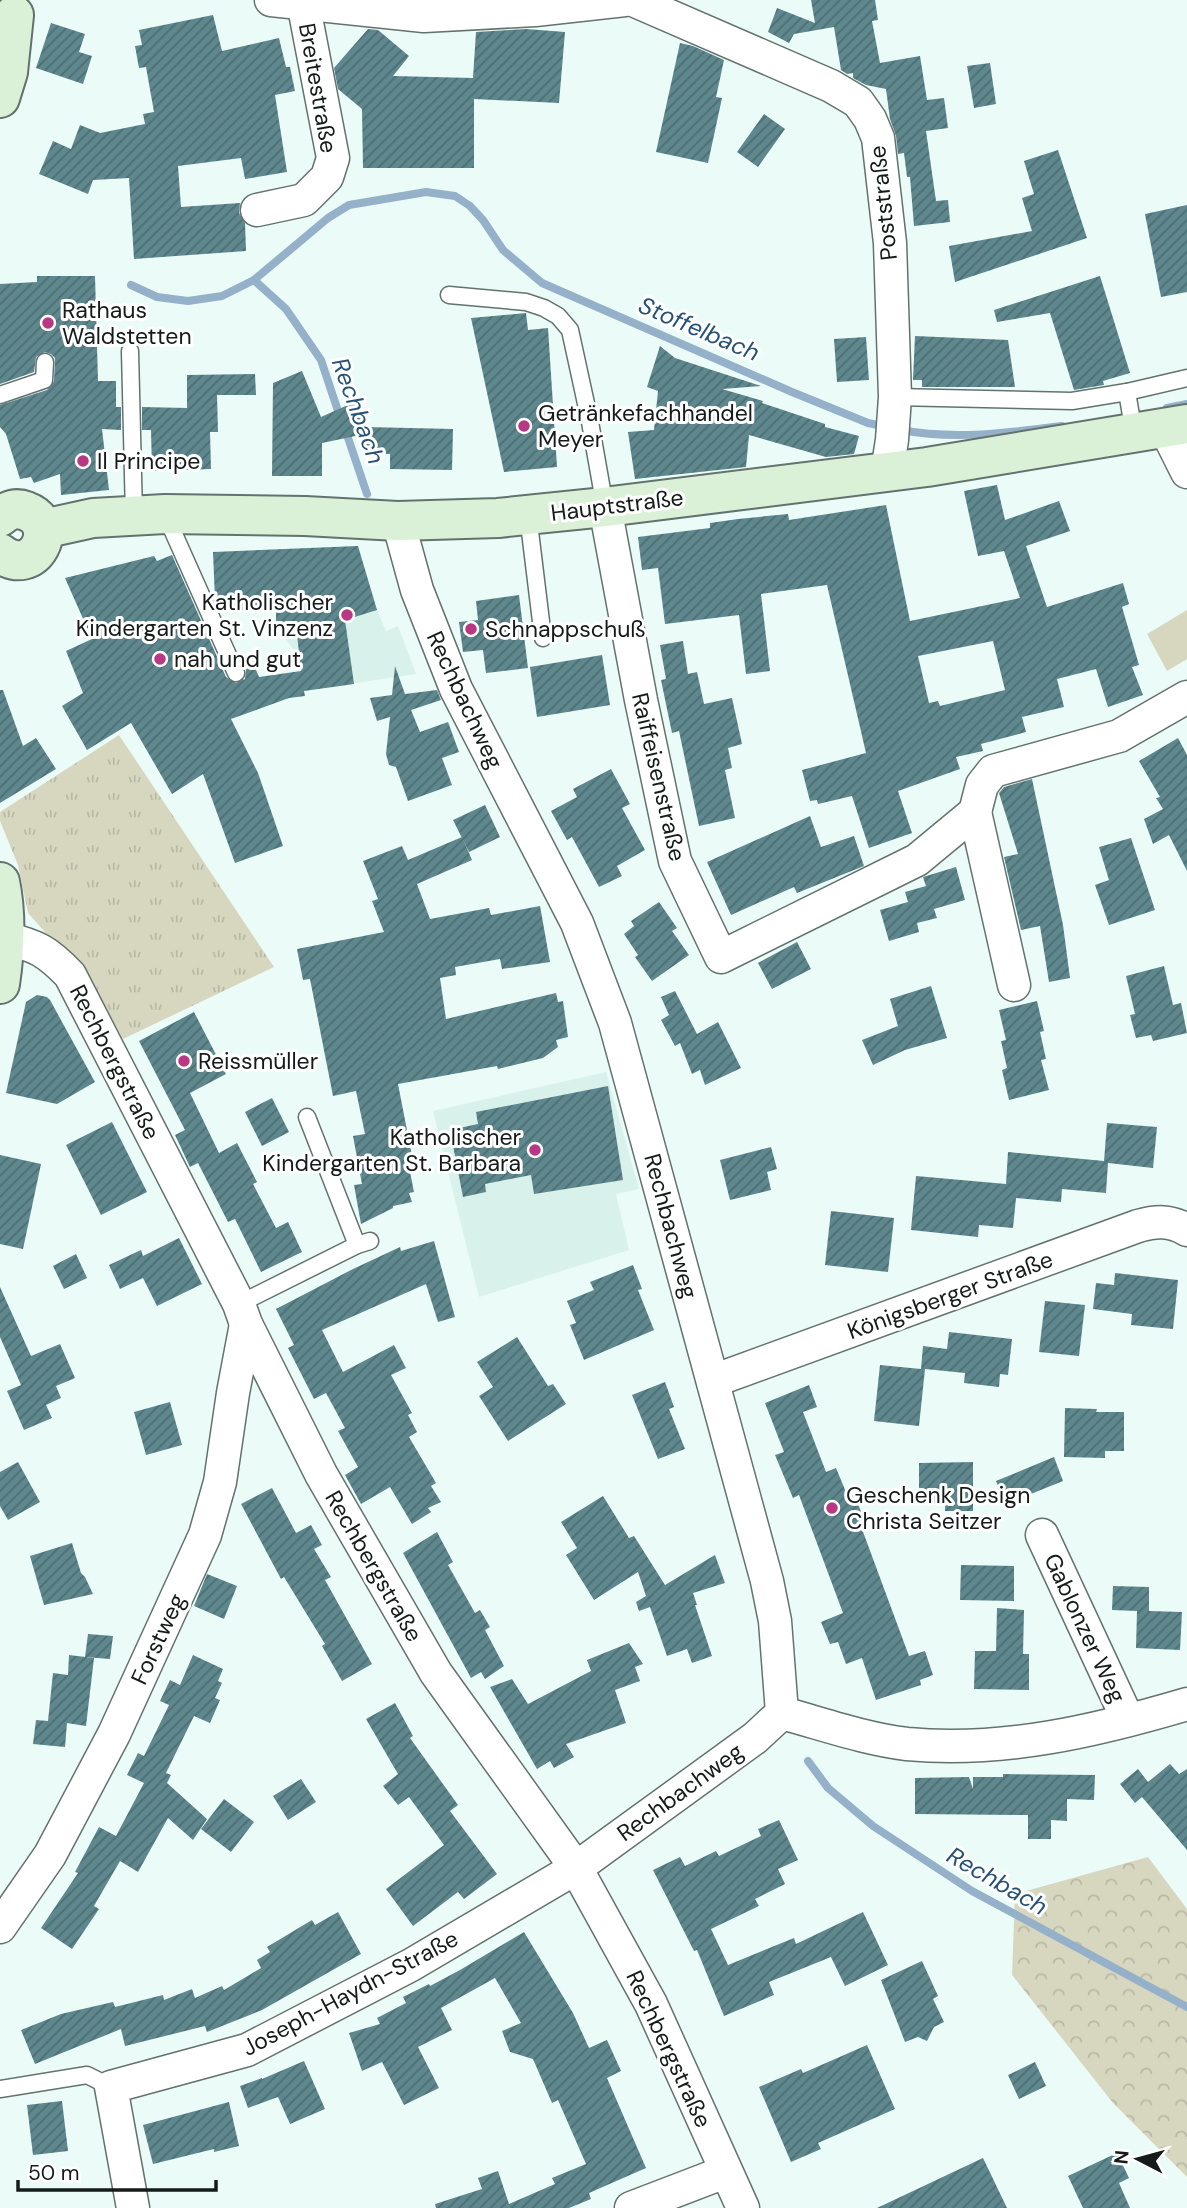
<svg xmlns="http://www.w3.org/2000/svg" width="1187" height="2208" font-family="'DM Sans',sans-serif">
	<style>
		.built { fill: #d8f2eb }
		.grass { fill: url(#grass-tufts) }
		.forest { fill: url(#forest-crowns) }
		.pitch { fill: #d7d7c0 }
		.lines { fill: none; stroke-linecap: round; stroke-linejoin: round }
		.stream { stroke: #95b1c9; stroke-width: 8 }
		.building { fill: url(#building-hatch); fill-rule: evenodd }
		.lane-casing { stroke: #63726d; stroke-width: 19 }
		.street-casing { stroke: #63726d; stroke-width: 35 }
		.secondary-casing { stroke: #63726d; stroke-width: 42 }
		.lane { stroke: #fff; stroke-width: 16 }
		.street { stroke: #fff; stroke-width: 32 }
		.secondary { stroke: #daf1d8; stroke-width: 38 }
		.poi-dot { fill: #b83883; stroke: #fff; stroke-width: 2.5 }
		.labels { text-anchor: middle; stroke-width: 6; stroke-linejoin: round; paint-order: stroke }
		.street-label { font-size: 23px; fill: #151b1a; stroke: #fff }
		.poi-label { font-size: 23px; fill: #151b1a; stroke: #fff; text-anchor: start }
		.water-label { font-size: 24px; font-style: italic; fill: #265275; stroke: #fff }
	</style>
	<defs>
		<pattern id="grass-tufts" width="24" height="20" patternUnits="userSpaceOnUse" patternTransform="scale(1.75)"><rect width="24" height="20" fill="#d7d7c0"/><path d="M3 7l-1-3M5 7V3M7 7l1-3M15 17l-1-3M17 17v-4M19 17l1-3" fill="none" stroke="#b8b8a4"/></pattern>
		<pattern id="forest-crowns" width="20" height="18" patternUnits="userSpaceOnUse" patternTransform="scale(1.75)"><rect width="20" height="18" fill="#d7d7c0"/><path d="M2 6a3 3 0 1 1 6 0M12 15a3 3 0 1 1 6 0" fill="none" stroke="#b8b8a4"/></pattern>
		<pattern id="building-hatch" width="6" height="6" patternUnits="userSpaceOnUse" patternTransform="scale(1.75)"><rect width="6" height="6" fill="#5e878e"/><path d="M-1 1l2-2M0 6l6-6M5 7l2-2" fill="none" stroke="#4c6e73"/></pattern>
	</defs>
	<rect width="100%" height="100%" fill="#ebfcf8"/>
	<g class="built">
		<path d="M358 546 377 610 386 631 398 626 416 674 304 691 300 659 276 625H304L314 548Z"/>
		<path d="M606 1072 639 1189 616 1194 629 1250 479 1297 433 1111Z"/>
	</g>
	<path class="grass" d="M119 735 274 967 123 1039 84 969 52 940 28 913 18 865 0 821V812Z"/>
	<path class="forest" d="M1148 1857 1187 1909V2177L1113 2103 1012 1975 1015 1894Z"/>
	<path class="pitch" d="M1187 610V659L1167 671 1147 634Z"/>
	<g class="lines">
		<g class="stream">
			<path d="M254 280 286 309 321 360 340 417"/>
			<path d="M131 285 157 297 188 301 222 296 254 280 328 218 349 205 426 192 455 196 470 206 483 220 503 250 542 283 792 392 868 423 888 427"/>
			<path d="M1167 408 1187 404"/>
			<path d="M345 429 367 494"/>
			<path d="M901 430C954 440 1008 433 1062 426"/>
			<path d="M808 1761 828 1788 873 1826 972 1891 1187 2007"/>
		</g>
	</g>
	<g class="building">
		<path d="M811 0H875L878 20 872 21 880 63 920 56 927 100 944 98 948 128 926 131 936 201 948 200 950 222 914 226 910 177H907L904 153 898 154 896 136 890 119 886 89 866 85 853 78V73L847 74 841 70 834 27 794 34 789 43 768 32 777 8 815 23Z"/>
		<path d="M213 15 222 51 279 38 286 67H290L295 91 275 95 287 172 245 179 241 158 178 166 181 207 240 203 239 213 245 223 246 251 134 259 129 178 93 180 88 194 39 174 53 141 71 149 80 125 100 133 145 124 143 114 154 112 146 67 139 68 135 46 142 45 139 30Z"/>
		<path d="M51 23 85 34 79 52 92 56 83 84 36 68Z"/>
		<path d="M368 29 378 30 409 56 393 76 473 78 476 32 526 29 565 32 559 103 474 99V168H363L362 109 338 89 334 68Z"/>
		<path d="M680 43 693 46 724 60 716 97 722 98 708 163 656 152Z"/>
		<path d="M990 63 996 104 974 108 967 66Z"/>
		<path d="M764 114 785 129 758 167 737 152Z"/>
		<path d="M1058 150 1087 238 955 282 949 246 1032 231 1022 198 1034 194 1024 161Z"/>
		<path d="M1187 205V292L1161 297 1145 214Z"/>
		<path d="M37 276H95L98 381H116V407H121V430L102 429 109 490 61 495 60 474 34 483 31 477 20 479 6 434 0 427V405L47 390 54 381 55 358 51 354 45 352 36 357 34 372 0 384V284L37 282Z"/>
		<path d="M1100 276 1130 373 1103 381 1104 385 1074 390 1050 313 997 322 994 310Z"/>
		<path d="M526 313 528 330 548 328 557 467 504 472 471 318Z"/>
		<path d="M915 336 1008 340 1015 387H922V380H913Z"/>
		<path d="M866 337 869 380 837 382 834 339Z"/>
		<path d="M660 346 675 358 761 386 722 389 763 401 762 403 825 424V427L859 436 854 454 826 457 749 435 746 467 635 479 628 432 654 430 658 391 647 387Z"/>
		<path d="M302 371 321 417 359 400 365 427 453 429 452 470 390 469V454L364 453 365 434 322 443V476H272L273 383Z"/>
		<path d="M255 374 256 395H217L218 432H210L211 469 152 471 151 430H142V407L187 408V375Z"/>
		<path d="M997 485 1005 520 1059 501 1070 531 1026 546 1047 607 1123 583 1129 604 1122 607 1139 665 1132 667 1143 695 1108 707 1096 669 1057 679 1064 707 1022 717 1026 732 981 744 983 751 956 757 960 769 898 791 912 833 869 848 852 796 818 804 817 800 810 801 802 770 866 753 827 585 761 594 770 671 746 674 739 615 665 624 658 568 642 570 638 537 710 528V523L738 519 788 514 789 520 886 505 910 621 1020 598 1004 551 978 556 964 491ZM993 641 1005 690 940 706 938 701 929 703 918 656Z"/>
		<path d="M358 546 377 610 345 620 354 684 304 691 305 696 289 698 231 719 258 773 283 846 235 863 203 774 172 794 131 723 87 750 62 706 83 693 66 651 92 639 65 578 154 556 157 561 172 555 226 677 236 683 245 679 246 669 254 665 259 677 301 671 296 625H276V609L220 611 215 600 213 552Z"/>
		<path d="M519 595 528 668 486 673 483 650 463 652 459 622 478 620 476 601Z"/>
		<path d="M683 641 688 674 697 672 704 704 732 698 742 744 728 748 732 768 725 770 735 818 699 826 679 731 672 733 661 680 666 679 660 645Z"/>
		<path d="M602 655 610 705 537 717 530 667Z"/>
		<path d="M395 666 405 694 437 690 441 700 411 710 420 732 448 722 459 752 442 758 452 785 408 801 396 767 389 765 386 754 390 717 377 721 370 698 392 695Z"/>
		<path d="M0 690H3L23 746 36 738 56 769 0 803Z"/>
		<path d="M1178 738 1187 755V871L1169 835 1153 844 1144 819 1163 809 1156 798 1160 797 1139 761Z"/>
		<path d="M611 769 630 804 622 808 645 850 617 866 622 876 599 887 572 837 567 840 551 811 577 797 573 789Z"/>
		<path d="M1032 779 1063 925 1070 978 1049 982 1040 926 1021 930 1004 857 1018 854 999 793 1004 787Z"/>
		<path d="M485 805 500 837 469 852 453 820Z"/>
		<path d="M810 816 821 847 854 836 864 866 797 893 794 887 731 915 707 862Z"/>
		<path d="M462 837 472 860 417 884 430 919 489 908 491 915 540 906 550 962 502 969 500 959 455 967 456 975 440 978 446 1019 556 993 558 1002 563 1001 568 1037 556 1040 558 1047 543 1058 498 1069 497 1066 398 1084 412 1156 407 1157 414 1192 409 1193 412 1202 393 1206V1208L361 1224 354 1185 362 1184 353 1136 365 1134 356 1091 333 1096 310 979 303 980 297 949 384 932 372 901 378 899 363 861 402 846 408 860Z"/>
		<path d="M1131 838 1155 910 1109 925 1095 885 1109 880 1099 847Z"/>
		<path d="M956 867 965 900 934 909 937 918 917 923 919 932 889 941 880 910 908 902 905 892 926 886 923 877Z"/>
		<path d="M659 902 677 928 672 931 689 955 652 981 635 957 638 955 624 934 634 926 631 921Z"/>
		<path d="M797 942 811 969 772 989 758 963Z"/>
		<path d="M1164 966 1173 1005 1181 1003 1187 1033 1153 1041 1151 1035 1136 1038 1130 1015 1135 1014 1126 976Z"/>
		<path d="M931 986 947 1038 905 1050 873 1065 862 1040 898 1026 890 999Z"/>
		<path d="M675 991 697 1034 718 1022 741 1068 705 1085 700 1070 692 1074 680 1043 675 1046 661 1020 669 1015 661 997Z"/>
		<path d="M37 995 47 997 50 1000 95 1082 57 1104 6 1093 26 1002Z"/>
		<path d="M1037 1001 1044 1031 1040 1032 1046 1059 1041 1060 1049 1090 1009 1100 1002 1070 1007 1068 1001 1041 1006 1040 999 1010Z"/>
		<path d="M194 1012 226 1074 190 1093 219 1153 237 1143 257 1182 253 1184 276 1228 288 1222 302 1252 261 1272 235 1219 228 1222 198 1163 190 1167 175 1135 185 1130 139 1041Z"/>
		<path d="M608 1086 623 1180 534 1194 531 1175 485 1184 486 1192 463 1197 450 1130 478 1124 476 1112Z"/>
		<path d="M272 1098 289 1132 262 1146 245 1112Z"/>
		<path d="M112 1122 147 1192 101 1215 66 1145Z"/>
		<path d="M1107 1123 1157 1127 1153 1168 1108 1163 1106 1193 1062 1189 1061 1202 1016 1198 1013 1228 979 1225 978 1237 911 1230 916 1176 1006 1184 1008 1152 1104 1161Z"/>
		<path d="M771 1147 777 1169 767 1172 771 1190 730 1200 720 1160Z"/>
		<path d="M0 1155 41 1164 23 1249 0 1244Z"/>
		<path d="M831 1211 894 1218 888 1272 825 1265Z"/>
		<path d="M179 1238 202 1284 157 1306 143 1278 120 1289 109 1265 141 1250 143 1256Z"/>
		<path d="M434 1241 455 1317 438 1322 426 1284 322 1330 343 1372 394 1345 406 1368 391 1375 412 1413 408 1415 417 1432 409 1437 436 1483 431 1486 441 1502 428 1508 431 1512 412 1524 390 1487 361 1504 345 1475 358 1467 338 1431 345 1428 326 1393 314 1399 288 1348 294 1345 276 1309 353 1269 400 1247 401 1251Z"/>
		<path d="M76 1254 87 1278 64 1289 53 1266Z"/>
		<path d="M633 1265 642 1289 638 1290 654 1330 584 1360 570 1325 576 1323 567 1301 594 1290 590 1282Z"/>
		<path d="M1115 1273 1178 1280 1173 1329 1131 1325 1132 1314 1093 1309 1096 1283 1114 1285Z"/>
		<path d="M0 1287 31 1356 60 1344 75 1378 56 1386 61 1398 46 1405 52 1418 24 1430 7 1391 21 1385 0 1337Z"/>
		<path d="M1045 1301 1085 1305 1079 1356 1039 1352Z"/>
		<path d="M949 1332 1012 1339 1008 1375 1000 1374 999 1387 964 1383 965 1373 925 1369 919 1426 874 1421 880 1365 921 1369 923 1346 947 1349Z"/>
		<path d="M517 1337 548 1386 553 1384 566 1404 508 1441 479 1396 493 1387 477 1362Z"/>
		<path d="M665 1382 674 1407 669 1409 685 1449 658 1459 632 1395Z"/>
		<path d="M809 1385 817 1407 803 1412 826 1472 836 1468 848 1497 854 1494 864 1519 859 1521 909 1656 925 1651 933 1675 920 1680 921 1685 876 1700 862 1658 846 1664 838 1642 830 1644 821 1622 843 1613 799 1495 793 1498 775 1455 784 1452 765 1403Z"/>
		<path d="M170 1402 182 1445 146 1455 134 1412Z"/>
		<path d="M1065 1408 1097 1409 1096 1412H1124V1451H1105V1458L1064 1457Z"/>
		<path d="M1054 1457 1063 1481 1006 1504 996 1481Z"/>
		<path d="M18 1462 40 1502 8 1520 0 1506V1472Z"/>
		<path d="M973 1462V1511H945V1503H919V1463Z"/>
		<path d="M272 1488 296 1533 311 1525 322 1545 314 1549 331 1577 325 1580 372 1664 342 1681 322 1646 325 1644 284 1577 281 1579 241 1504Z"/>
		<path d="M603 1496 629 1538 634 1536 665 1585 715 1555 725 1583 693 1593 697 1605H695L712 1656 692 1663 687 1649 667 1656 650 1607 639 1611 636 1602 646 1596 638 1572 594 1600 566 1555 577 1548 561 1522Z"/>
		<path d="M437 1532 453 1562 448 1565 475 1613 480 1610 490 1627 485 1630 504 1666 485 1679 481 1672 471 1678 403 1553Z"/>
		<path d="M72 1543 81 1573 85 1577 93 1594 44 1605 30 1556Z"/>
		<path d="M961 1565 1014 1566V1601L960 1600Z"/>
		<path d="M207 1574 237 1586 224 1619 194 1606Z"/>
		<path d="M1113 1586 1149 1587V1611L1182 1612 1180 1650 1136 1648 1137 1611 1112 1610Z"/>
		<path d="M997 1608 1024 1610 1023 1654H1029V1690L974 1689 975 1651H996Z"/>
		<path d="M88 1634 113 1636 110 1659 85 1657Z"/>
		<path d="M629 1643 643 1664 635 1667 640 1681 615 1690 626 1723 566 1744 574 1757 554 1768 550 1761 537 1769 490 1687 512 1679 528 1704 591 1671 587 1660Z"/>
		<path d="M69 1655 94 1658 86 1726 67 1723 65 1747 33 1744 36 1720 48 1721 53 1673 68 1675Z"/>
		<path d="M193 1655 223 1669 218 1681 222 1683 215 1698 220 1700 210 1723 194 1716 166 1773 171 1775 167 1783 207 1819 193 1840 168 1818 138 1872 120 1861 94 1906 99 1909 72 1949 41 1928 78 1873 75 1872 99 1827 116 1836 144 1783 127 1775 138 1753 144 1756 169 1705 160 1701 170 1680 180 1685Z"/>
		<path d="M395 1703 413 1736 410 1738 458 1805 450 1811 497 1874 464 1899 458 1892 413 1926 386 1889 444 1845 409 1797 398 1805 383 1786 398 1774 366 1719Z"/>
		<path d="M1170 1764 1179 1774 1187 1769V1850L1142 1797 1135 1803 1120 1784 1138 1769 1148 1782Z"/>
		<path d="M1003 1774 1095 1775 1094 1800 1067 1799V1821L1051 1820V1839H1028V1815L915 1814V1778L969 1777 973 1789V1777H1003Z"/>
		<path d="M301 1779 316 1802 288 1820 273 1796Z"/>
		<path d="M224 1799 254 1822 231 1852 201 1829Z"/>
		<path d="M779 1820 798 1860 778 1869 785 1884 755 1899 759 1906 711 1929 728 1965 794 1938 796 1944 863 1912 888 1965 845 1986 831 1957 769 1982 774 1995 724 2016 697 1950 694 1951 653 1870 680 1857 685 1866 716 1851 719 1856 761 1836 758 1829Z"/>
		<path d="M338 1912 361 1954 262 2010 207 2032 205 2026 125 2046 121 2029 35 2064 21 2030 61 2014 113 2002 115 2007 163 1995 164 2000 192 1989 195 1998 222 1986 224 1990 261 1968 257 1960 270 1952 267 1947 312 1920 315 1925Z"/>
		<path d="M524 1932 573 2013 589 2048 607 2040 621 2071 607 2078 646 2168 589 2193 591 2199 569 2208H436L435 2204 482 2189 478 2178 498 2171 509 2204 555 2184 552 2178 586 2164 558 2100 552 2103 533 2059 510 2052 502 2031 521 2023 495 1978 441 2008 452 2030 418 2047 439 2088 404 2105 382 2062 362 2071 349 2033 380 2024 377 2018 406 2003 403 1997 429 1984 430 1986 460 1970Z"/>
		<path d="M922 1961 938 1996 933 1999 944 2022 934 2027 927 2041 918 2037 905 2042 881 1980Z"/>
		<path d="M867 2045 895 2109 818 2143 821 2149 791 2162 759 2087 801 2069 803 2073Z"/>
		<path d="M304 2061 325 2109 290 2124 278 2097 248 2108 240 2086 262 2078V2079Z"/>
		<path d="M1035 2062 1046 2086 1019 2099 1008 2075Z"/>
		<path d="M62 2101 68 2151 33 2155 27 2105Z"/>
		<path d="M229 2102 239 2146 214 2152V2149L153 2164 143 2125Z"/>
		<path d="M1117 2153 1129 2178 1119 2183 1130 2208H1083L1068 2176Z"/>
		<path d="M983 2158 1007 2208H877Z"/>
	</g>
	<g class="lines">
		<g class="lane-casing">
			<g id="lane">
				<path d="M449 295 526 302 544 308 558 316 570 330 590 422 605 507"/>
				<path d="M130 351 134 516"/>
				<path d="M1127 392 1134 433"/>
				<path d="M0 395 44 380 45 362"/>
				<path d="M895 397 1072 401 1127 392 1187 378"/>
				<path d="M528 515 543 638"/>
				<path d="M166 516 236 673"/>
				<path d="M307 1117 357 1245"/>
				<path d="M239 1304 357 1245 370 1241"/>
				<path d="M0 2089 87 2075 111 2087"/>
			</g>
		</g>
		<g class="street-casing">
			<g id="street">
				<path d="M271 0 424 16 535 10 625 0"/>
				<path d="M633 0 831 86 858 102 870 119 878 138 890 243 895 397 892 440 887 472"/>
				<path d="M257 210 304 200 327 177 333 158 303 2"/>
				<path d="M1165 428 1187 472"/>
				<path d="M605 507 641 700 675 861 721 957 917 860 975 812 982 785 993 771 1119 736 1187 697"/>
				<path d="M975 812 1014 985"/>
				<path d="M5 938C37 946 47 951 70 975L239 1304 246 1324 321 1474 436 1673 576 1868 651 2004 743 2208"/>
				<path d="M713 1381 1138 1226C1156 1221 1170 1220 1187 1230"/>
				<path d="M1042 1535 1128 1720"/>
				<path d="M782 1713C823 1724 865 1739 907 1744 1002 1753 1096 1731 1187 1704"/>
				<path d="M0 1927 50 1855 114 1734 205 1535 220 1482 233 1393 246 1324"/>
				<path d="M133 2208 111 2087 247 2050 411 1965 576 1868 755 1738 782 1713 775 1621 767 1581 615 1023 577 923 456 689 417 590 398 521"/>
				<path d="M631 2208 725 2172"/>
			</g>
		</g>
		<g class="secondary-casing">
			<g id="secondary">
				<path d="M0 98 8 72 14 15"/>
				<path d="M0 517C8 510 16 507 26 511 62 524 35 580 0 553"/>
				<path d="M43 529 93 518 165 514 305 516 398 521 498 518 605 507 927 467 1187 424"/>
				<path d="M0 882C7 915 5 950 0 984"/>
			</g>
		</g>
		<use href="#lane" class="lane"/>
		<use href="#street" class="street"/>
		<use href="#secondary" class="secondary"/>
	</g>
	<g class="poi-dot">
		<circle cx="48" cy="323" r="7"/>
		<circle cx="524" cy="426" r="7"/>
		<circle cx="83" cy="461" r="7"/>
		<circle cx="347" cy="615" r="7"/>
		<circle cx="471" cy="629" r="7"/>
		<circle cx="160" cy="659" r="7"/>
		<circle cx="184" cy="1061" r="7"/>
		<circle cx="535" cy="1150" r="7"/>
		<circle cx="832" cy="1508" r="7"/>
	</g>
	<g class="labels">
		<g class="street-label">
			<text transform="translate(318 88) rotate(80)" y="8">Breitestraße</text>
			<text transform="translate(883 203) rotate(-96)" y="8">Poststraße</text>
			<text transform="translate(617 505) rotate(-7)" y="8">Hauptstraße</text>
			<text transform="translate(465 700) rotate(65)" y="8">Rechbachweg</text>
			<text transform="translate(659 777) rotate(77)" y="8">Raiffeisenstraße</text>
			<text transform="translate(115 1062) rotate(63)" y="8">Rechbergstraße</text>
			<text transform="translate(671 1226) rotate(75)" y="8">Rechbachweg</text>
			<text transform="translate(950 1295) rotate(-20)" y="8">Königsberger Straße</text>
			<text transform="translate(374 1566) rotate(60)" y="8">Rechbergstraße</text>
			<text transform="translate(1085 1628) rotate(65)" y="8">Gablonzer Weg</text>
			<text transform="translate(158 1639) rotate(-65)" y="8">Forstweg</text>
			<text transform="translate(680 1792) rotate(-36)" y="8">Rechbachweg</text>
			<text transform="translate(350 1993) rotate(-28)" y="8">Joseph-Haydn-Straße</text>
			<text transform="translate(669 2049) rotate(65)" y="8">Rechbergstraße</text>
		</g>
		<g class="poi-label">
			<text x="62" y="318">Rathaus<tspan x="62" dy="26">Waldstetten</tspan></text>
			<text x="538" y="421">Getränkefachhandel<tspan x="538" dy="26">Meyer</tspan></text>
			<text x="97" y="469">Il Principe</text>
			<text x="333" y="610" text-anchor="end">Katholischer<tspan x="333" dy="26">Kindergarten St. Vinzenz</tspan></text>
			<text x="485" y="637">Schnappschuß</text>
			<text x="174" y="667">nah und gut</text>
			<text x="198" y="1069">Reissmüller</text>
			<text x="521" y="1145" text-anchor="end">Katholischer<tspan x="521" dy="26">Kindergarten St. Barbara</tspan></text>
			<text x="846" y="1503">Geschenk Design<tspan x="846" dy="26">Christa Seitzer</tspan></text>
		</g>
		<g class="water-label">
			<text transform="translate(699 329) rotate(23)" y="8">Stoffelbach</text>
			<text transform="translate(358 411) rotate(70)" y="8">Rechbach</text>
			<text transform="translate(997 1881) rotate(30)" y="8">Rechbach</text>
		</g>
	</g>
	<g transform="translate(1138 2159) rotate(276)" stroke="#ffffff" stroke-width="5" paint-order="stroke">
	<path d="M0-5L12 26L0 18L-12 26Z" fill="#151b1a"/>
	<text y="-10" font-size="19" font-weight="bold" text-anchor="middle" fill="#151b1a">N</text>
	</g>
	<path d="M18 2180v10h198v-10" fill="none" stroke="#151b1a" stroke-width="3.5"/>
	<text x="28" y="2180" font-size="21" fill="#151b1a" stroke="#ffffff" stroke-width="5" paint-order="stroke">50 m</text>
</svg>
